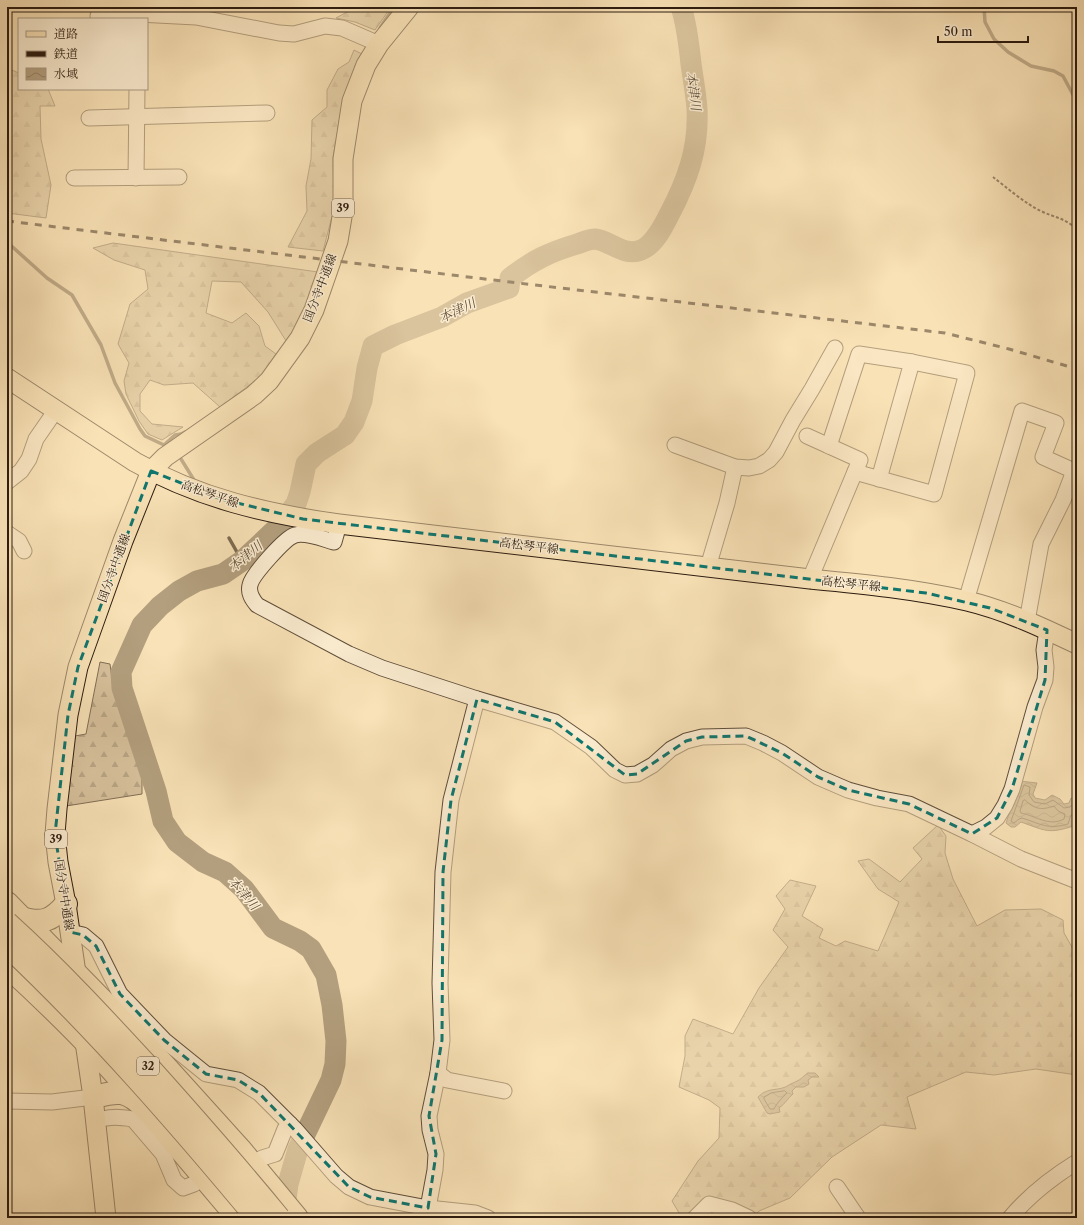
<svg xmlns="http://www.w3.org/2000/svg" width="1084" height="1225" font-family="'Libre Caslon Text','Noto Serif JP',serif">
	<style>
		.forest { fill: url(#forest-firs); stroke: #816e56 }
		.water { fill: url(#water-waves); stroke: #7d6b52 }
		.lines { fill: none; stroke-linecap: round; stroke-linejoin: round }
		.shore { stroke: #705e47; stroke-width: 1 }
		.stream { stroke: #7d6b52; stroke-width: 3.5 }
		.river { stroke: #b39f7e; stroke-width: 21 }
		.minor-casing { stroke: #5f4e3a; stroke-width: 17 }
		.major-casing { stroke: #2c1c10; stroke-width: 21 }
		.highway-casing { stroke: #2c1c10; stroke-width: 24 }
		.path { stroke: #2c1c10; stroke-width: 2; stroke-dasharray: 3 2; stroke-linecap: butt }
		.minor { stroke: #fbecd0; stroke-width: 15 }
		.major { stroke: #f9e2b7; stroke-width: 19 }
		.highway { stroke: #f9e2b7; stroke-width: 22 }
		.rail { stroke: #2c1c10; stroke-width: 3; stroke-dasharray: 7 7; stroke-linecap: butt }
		.highway-bridge-casing { stroke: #2c1c10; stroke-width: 24; stroke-linecap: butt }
		.highway-bridge { stroke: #f9e2b7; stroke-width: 22 }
		.marked { fill: none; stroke: #0f766e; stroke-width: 3; stroke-dasharray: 8 5; stroke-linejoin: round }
		.labels { text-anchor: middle; stroke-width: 3; stroke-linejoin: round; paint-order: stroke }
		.shield { fill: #fbecd0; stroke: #6a5a4a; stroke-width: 1 }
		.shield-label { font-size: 11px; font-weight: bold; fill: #2c1c10 }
		.street-label { font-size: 12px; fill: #2c1c10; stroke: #fbecd0 }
		.water-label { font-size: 13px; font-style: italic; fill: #62503c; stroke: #fbecd0 }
	</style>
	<defs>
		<pattern id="forest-firs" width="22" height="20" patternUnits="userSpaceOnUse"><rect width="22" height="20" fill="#d6c09b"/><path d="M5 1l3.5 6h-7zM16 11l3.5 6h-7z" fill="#b8a484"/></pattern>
		<pattern id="water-waves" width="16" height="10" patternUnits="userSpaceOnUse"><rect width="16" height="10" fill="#b39f7e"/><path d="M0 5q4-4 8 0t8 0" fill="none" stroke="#928166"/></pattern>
	</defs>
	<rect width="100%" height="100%" fill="#f9e2b7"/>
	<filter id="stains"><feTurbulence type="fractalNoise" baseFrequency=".005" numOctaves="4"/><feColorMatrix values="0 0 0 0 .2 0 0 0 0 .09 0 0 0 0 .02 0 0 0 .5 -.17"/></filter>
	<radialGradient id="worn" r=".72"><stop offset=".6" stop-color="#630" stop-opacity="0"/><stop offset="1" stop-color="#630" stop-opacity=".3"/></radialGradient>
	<g class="forest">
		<path d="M356 7H391L375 30 355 22 336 18Z"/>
		<path d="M354 50 362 54 344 96 333 157 334 209 323 251 288 247 307 211 306 186 311 159 312 120 327 107V90L338 69 349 62Z"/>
		<path d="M7 68 19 73V89H48L55 106H40L41 139 51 185 46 218 7 213Z"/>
		<path d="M113 243 318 272 301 320 288 344 268 312 241 282 212 281 206 313 232 323 246 313 259 326 265 346 276 354 263 375 220 407 193 383 164 385 150 380 140 394V411L152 424 183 427 162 440 148 434 139 421 126 394 124 381 129 363 118 344 130 304 148 289 145 270 114 260 93 248Z"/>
		<path d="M100 662 110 664 114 693 142 767V794L66 806 75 736 86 734Z"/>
		<path d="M938 825 946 836 945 853 953 879 977 926 1005 910 1041 909 1063 920 1064 933 1077 956V1075L1036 1069 994 1075 966 1072 907 1097 916 1129 881 1125 832 1157 790 1198 759 1211 753 1218H682L672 1201 698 1161 719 1138 720 1108 709 1100 679 1087 685 1056V1036L693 1019 733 1034 759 988 788 947 773 930 785 909 776 896 790 880 816 886 802 916 823 929 819 938 836 946 845 941 878 951 899 902 878 889 858 861 869 859 900 882 922 859 913 848Z"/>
	</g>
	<g class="water">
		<path d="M1020 781 1037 783 1033 794 1035 798 1045 800 1052 795 1060 799 1064 804 1069 803 1071 798 1077 799V817L1074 818 1072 822 1074 826C1048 834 1046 831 1021 822L1015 827H1011L1006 823Z"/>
		<path d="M808 1073H815L819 1077H812L808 1080 809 1084 804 1087H796L792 1091 793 1094C788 1098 785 1104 779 1108L780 1112 770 1114 767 1113 758 1097C769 1086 779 1092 789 1085 792 1083 794 1083 797 1081 801 1080 804 1075 808 1073Z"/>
	</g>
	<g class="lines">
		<g class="shore">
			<path d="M1025 800C1035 810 1042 810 1054 806L1058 811 1065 814 1064 819C1049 827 1036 816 1021 813L1020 811 1023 801Z"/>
			<path d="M1077 803H1074L1070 807 1064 808 1053 800 1045 804 1034 802 1029 795 1030 787 1024 785 1011 821 1014 823 1019 819 1022 818C1041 824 1048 830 1068 824L1071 815 1077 813"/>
			<path d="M785 1091 787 1093C782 1098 776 1104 774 1109H770L764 1099V1097L771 1093Z"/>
		</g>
		<g class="stream">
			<path d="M984 7 985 22 994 39 1008 52 1031 66 1054 71 1063 76 1077 102"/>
			<path d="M380 28 394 7"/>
			<path d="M7 242 47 278 72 295 101 345 115 383 140 429 145 436 166 446"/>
			<path d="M164 445 175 435 181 434 185 432"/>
			<path d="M181 459 194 480"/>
			<path d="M229 538 242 561"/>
		</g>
		<path class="river" d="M281 1216 285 1207 288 1184 298 1149 331 1080 335 1064 336 1041 332 1005 326 975 311 949 300 941 273 928 244 889 225 872 203 862 177 842 163 821 156 791 122 688 121 672 142 625 160 606 179 591 197 581 223 574 242 561 276 529 296 504 300 492 306 464 317 453 345 435 354 422 362 401 367 368 373 346 395 335 442 317 467 303 509 288 510 278C533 260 550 252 577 244 583 242 589 239 595 239 611 241 624 257 641 250 654 245 663 227 669 215 687 181 699 149 697 109 696 94 693 78 691 64 689 45 687 25 681 7"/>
		<g class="minor-casing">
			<g id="minor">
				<path d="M98 16 138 14 196 17 279 33 294 34 325 26 342 28 379 44"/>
				<path d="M89 118 267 113"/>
				<path d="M74 178 179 177"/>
				<path d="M136 178 137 89"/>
				<path d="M807 436 860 460 810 579"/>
				<path d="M675 445 735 467 749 468 759 466 769 460 776 452 793 420 812 389 835 348"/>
				<path d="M829 446 859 354 912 362 967 373 934 494 855 472"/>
				<path d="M879 479 912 362"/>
				<path d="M7 482 21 471 29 459 36 439 56 410"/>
				<path d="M339 524 334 542C323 539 306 532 295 535 285 538 252 575 250 585 248 593 252 599 257 605L349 654 382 668 477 699 555 722 591 747 615 770 625 775 637 774 653 765 671 749 686 741 702 737 746 736 763 743 782 753 818 777 848 790 877 798 909 804 972 834 1021 859 1077 881"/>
				<path d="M7 533 19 541 24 551"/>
				<path d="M708 567 727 503 735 467"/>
				<path d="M966 601 1022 411 1056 423 1043 457 1074 471"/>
				<path d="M1027 621 1041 544 1063 500 1074 471 1077 472"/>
				<path d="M972 834 986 827 997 818 1005 805 1012 789 1035 707 1045 680 1046 667 1044 650 1047 630"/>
				<path d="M70 932 83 935 96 946 120 994 164 1040 206 1074 238 1080 259 1093 295 1129 336 1176 349 1187 370 1197 428 1208 435 1170 436 1154 430 1130 429 1116 438 1073 442 1040 440 983 443 872 451 800 477 699"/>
				<path d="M438 1073 447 1080 504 1091"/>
				<path d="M7 1101 52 1102 93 1097"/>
				<path d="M96 1121C109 1116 119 1117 133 1119L163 1154 174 1180 183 1188 194 1184"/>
				<path d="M262 1158 275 1154 285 1129 290 1124"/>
				<path d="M837 1187 858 1218"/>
				<path d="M426 1218 428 1208 475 1213 488 1218"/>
				<path d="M695 1218 709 1204 732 1210 749 1218"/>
				<path d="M1010 1218C1030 1194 1051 1178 1077 1162"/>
			</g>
		</g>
		<g class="major-casing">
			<g id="major">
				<path d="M7 378 135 462C198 498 267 514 339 524L810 579C862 584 915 589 967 601 1005 610 1041 627 1077 644"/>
				<path d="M77 980 66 904 58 862 55 834 57 809 68 715 78 667 123 541 151 471 165 457 254 395 269 381 300 338 314 310 338 241 343 211V159L352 101 366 65 379 44 409 7"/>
				<path d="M84 1035 93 1097 106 1218"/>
			</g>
		</g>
		<g class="highway-casing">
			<g id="highway">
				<path d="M7 903 147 1046 240 1149 297 1218"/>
				<path d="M21 918C42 924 52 921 66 904"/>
				<path d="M7 966C53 1008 97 1051 137 1099"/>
				<path d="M93 1097C119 1091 125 1089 145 1108L238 1218"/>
			</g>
		</g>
		<path class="path" d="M993 177C1006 187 1027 205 1041 211 1055 218 1066 218 1077 230"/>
		<use href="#minor" class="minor"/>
		<use href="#major" class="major"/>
		<use href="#highway" class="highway"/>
		<path class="rail" d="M7 221 518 283 945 333 1009 349 1077 369"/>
		<g class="highway-bridge-casing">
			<g id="highway-bridge">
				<path d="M7 923C58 969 105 1020 152 1071 195 1119 238 1168 279 1218"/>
				<path d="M7 945C97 1030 178 1123 257 1218"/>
			</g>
		</g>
		<use href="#highway-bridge" class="highway-bridge"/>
	</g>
	<path d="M0 0H1084V1225H0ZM151 471 221 499 303 519 926 593 990 608 1047 630 1045 680 1012 789 997 818 972 834 909 804 848 790 818 777 782 753 746 736 702 737 686 741 637 774 625 775 555 722 477 699 451 800 443 872 442 1040 429 1116 436 1154 428 1208 370 1197 349 1187 259 1093 238 1080 206 1074 164 1040 120 994 96 946 83 935 70 932 55 834 68 715 78 667Z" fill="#f9e2b7" fill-opacity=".55" fill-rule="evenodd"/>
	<path class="marked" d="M151 471 221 499 303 519 926 593 990 608 1047 630 1045 680 1012 789 997 818 972 834 909 804 848 790 818 777 782 753 746 736 702 737 686 741 637 774 625 775 555 722 477 699 451 800 443 872 442 1040 429 1116 436 1154 428 1208 370 1197 349 1187 259 1093 238 1080 206 1074 164 1040 120 994 96 946 83 935 70 932 55 834 68 715 78 667Z"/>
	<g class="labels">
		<g class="shield">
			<rect x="332" y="199" width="22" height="18" rx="3"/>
			<rect x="45" y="830" width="22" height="18" rx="3"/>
			<rect x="137" y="1057" width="22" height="18" rx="3"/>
		</g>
		<g class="shield-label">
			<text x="343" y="212">39</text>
			<text x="56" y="843">39</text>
			<text x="148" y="1070">32</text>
		</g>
		<g class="street-label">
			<text transform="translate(320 288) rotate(-69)" y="4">国分寺中通線</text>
			<text transform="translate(210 494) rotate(19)" y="4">高松琴平線</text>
			<text transform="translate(529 546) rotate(7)" y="4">高松琴平線</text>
			<text transform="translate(114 568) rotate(-70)" y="4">国分寺中通線</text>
			<text transform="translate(851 584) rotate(6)" y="4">高松琴平線</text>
			<text transform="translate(64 895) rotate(81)" y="4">国分寺中通線</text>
		</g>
		<g class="water-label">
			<text transform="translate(694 91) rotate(82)" y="5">本津川</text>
			<text transform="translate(457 310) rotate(-26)" y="5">本津川</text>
			<text transform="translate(245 556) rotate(-40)" y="5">本津川</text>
			<text transform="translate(244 893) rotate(49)" y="5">本津川</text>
		</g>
	</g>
	<rect width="1084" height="1225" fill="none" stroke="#f9e2b7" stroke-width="24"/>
	<rect x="8" y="8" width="1068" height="1209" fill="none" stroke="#2c1c10" stroke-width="2"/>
	<rect x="12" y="12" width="1060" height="1201" fill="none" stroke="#2c1c10"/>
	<rect x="18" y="18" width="130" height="72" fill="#fbecd0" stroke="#a89983"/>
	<rect x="26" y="31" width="20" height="6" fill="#f9e2b7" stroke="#a89983"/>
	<text x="54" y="38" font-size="12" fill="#2c1c10">道路</text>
	<rect x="26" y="51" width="20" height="6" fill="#2c1c10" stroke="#a89983"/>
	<text x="54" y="58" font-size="12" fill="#2c1c10">鉄道</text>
	<rect x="26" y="68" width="20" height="12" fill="url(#water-waves)" stroke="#a89983"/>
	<text x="54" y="78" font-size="12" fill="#2c1c10">水域</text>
	<path d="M938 36v6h90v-6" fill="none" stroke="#2c1c10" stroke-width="2"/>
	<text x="944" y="36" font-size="12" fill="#2c1c10" stroke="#fbecd0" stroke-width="3" paint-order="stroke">50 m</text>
	<rect width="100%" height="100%" filter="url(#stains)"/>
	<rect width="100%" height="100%" fill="url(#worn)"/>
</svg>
